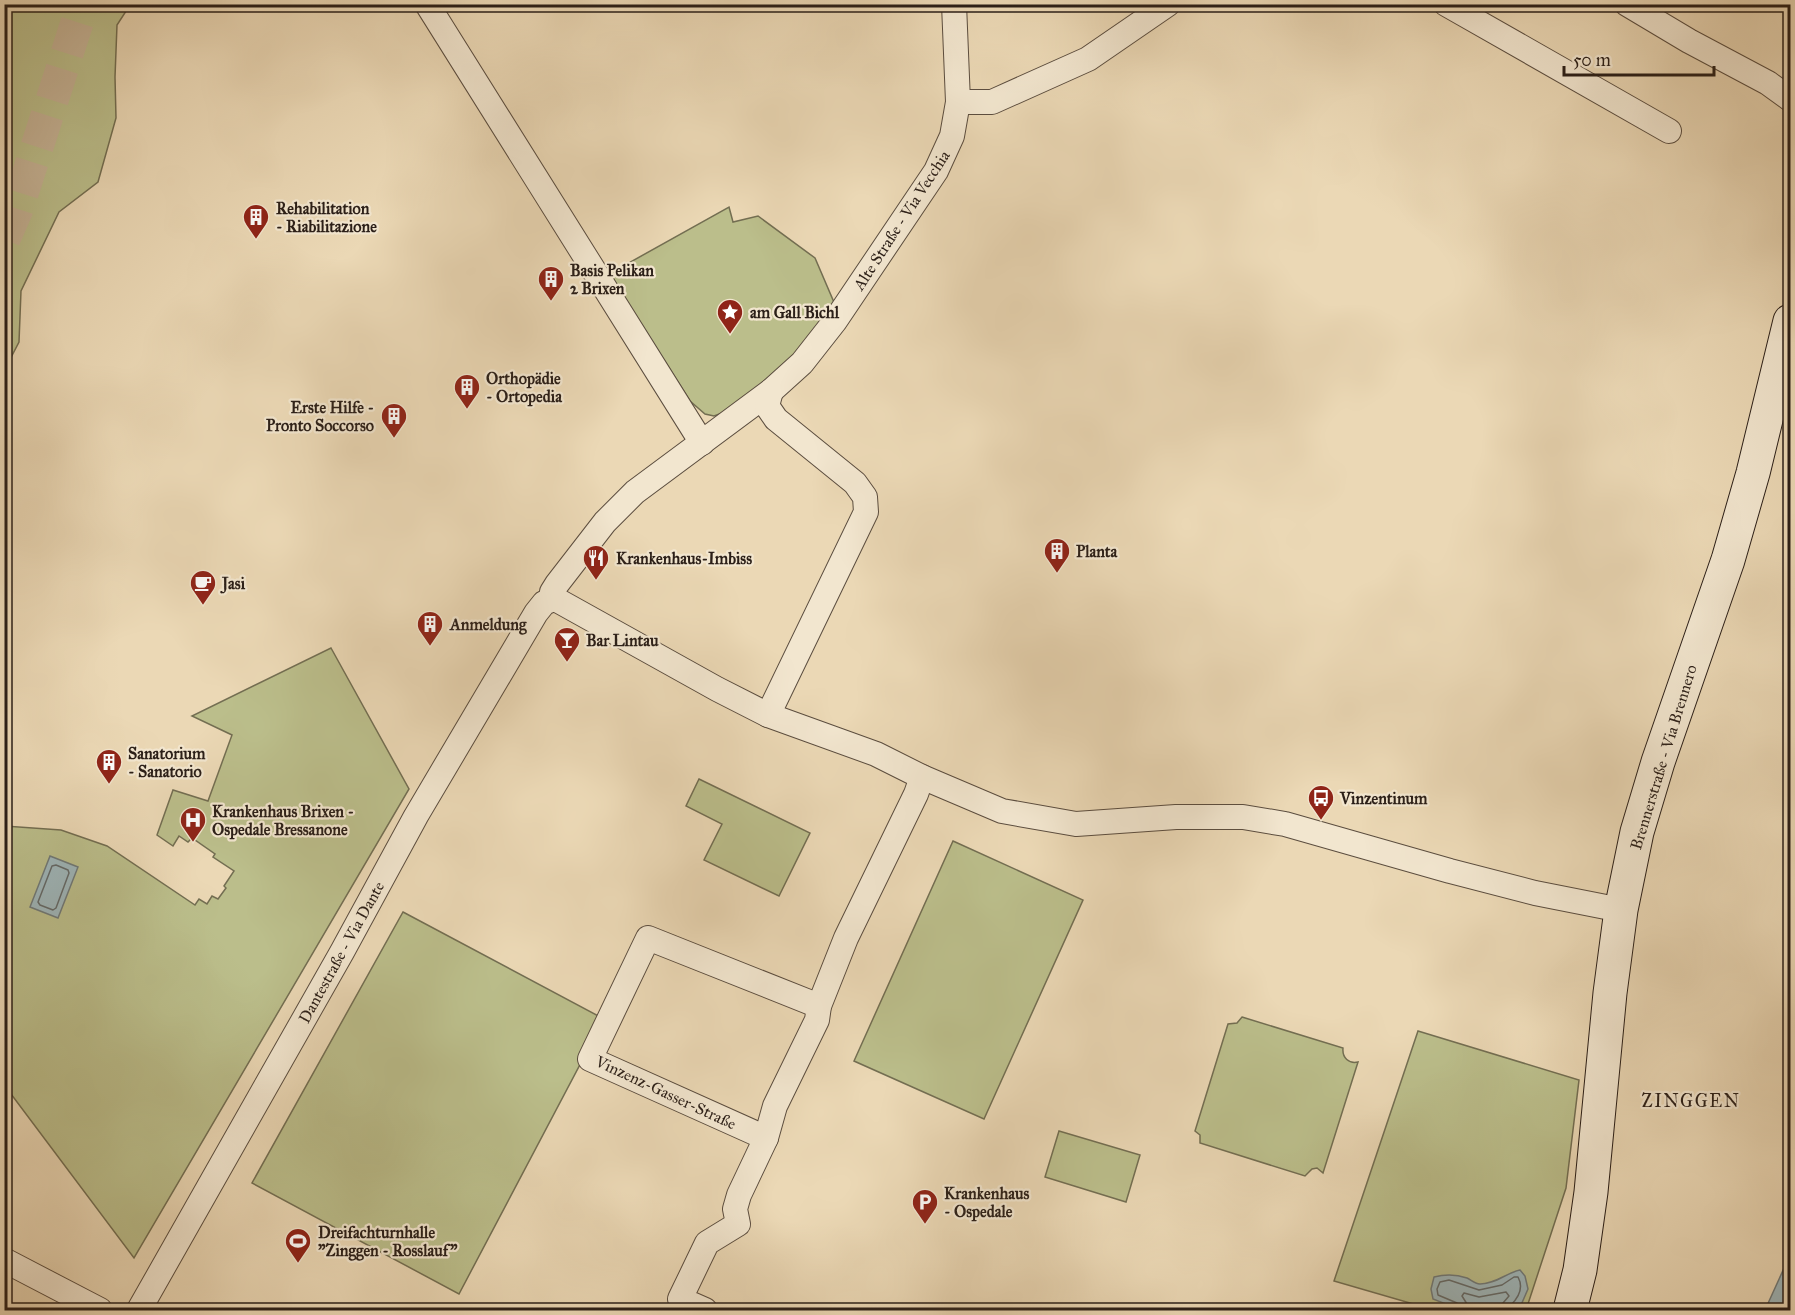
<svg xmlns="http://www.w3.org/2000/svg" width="1795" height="1315" font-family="'IM FELL Great Primer',serif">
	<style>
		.green { fill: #bbbe8b; stroke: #736e52; stroke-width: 1.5 }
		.water { fill: #9eb6ba; stroke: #707a79; stroke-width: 1.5 }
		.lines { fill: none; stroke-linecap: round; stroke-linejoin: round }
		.shore { stroke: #646a69; stroke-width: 1.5 }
		.primary-tunnel { stroke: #c5b396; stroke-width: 33; stroke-dasharray: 33 16; stroke-linecap: butt }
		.street-casing { stroke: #5b4d3f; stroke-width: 26 }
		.secondary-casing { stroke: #2b1f18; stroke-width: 35 }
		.street { stroke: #f2e6cf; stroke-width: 24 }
		.secondary { stroke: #f2e6cf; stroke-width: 33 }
		.labels { text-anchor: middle; stroke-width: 4.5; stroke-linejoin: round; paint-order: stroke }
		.poi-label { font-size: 16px; font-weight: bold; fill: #2b1f18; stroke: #f2e6cf; text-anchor: start }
		.street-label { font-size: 16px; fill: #2b1f18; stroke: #f2e6cf }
		.neighbourhood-label { font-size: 18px; letter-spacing: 1.5px; fill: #2b1f18; stroke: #f2e6cf }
	</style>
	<rect width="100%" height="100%" fill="#ebd8b5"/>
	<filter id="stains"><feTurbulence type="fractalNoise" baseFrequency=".00333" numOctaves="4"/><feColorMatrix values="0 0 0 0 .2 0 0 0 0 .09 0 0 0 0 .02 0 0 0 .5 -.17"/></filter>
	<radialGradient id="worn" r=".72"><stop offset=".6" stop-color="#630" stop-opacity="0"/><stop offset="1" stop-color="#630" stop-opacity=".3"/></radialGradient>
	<g class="green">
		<path d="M4 5H130L117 25 115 77 116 118 98 182 59 212 21 291 19 342 5 369Z"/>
		<path d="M729 207 733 222 758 216 815 258 836 307 790 363 736 408 714 416 705 414 690 401 609 274Z"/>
		<path d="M331 648 409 789 134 1258 5 1086V826L61 830 107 846 195 905 199 899 207 904 212 896 218 899 226 888 224 886 234 871 213 857 215 854 192 838 188 842 179 836 173 846 157 835 173 790 208 801 232 735 192 716Z"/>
		<path d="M699 779 810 833 779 896 704 860 722 824 686 806Z"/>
		<path d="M953 841 1083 900 984 1119 854 1061Z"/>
		<path d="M403 912 604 1019 459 1294 252 1183Z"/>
		<path d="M1242 1017 1343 1048C1342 1058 1349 1064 1358 1062L1323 1173 1317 1168 1312 1169 1305 1176 1200 1143V1135L1195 1131 1228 1024 1237 1023Z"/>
		<path d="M1418 1031 1579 1080 1566 1188 1526 1310H1434L1334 1281Z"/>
		<path d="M1059 1131 1140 1155 1126 1202 1045 1177Z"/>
	</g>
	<g class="water">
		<path d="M50 856 78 867 58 918 30 907Z"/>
		<path d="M1790 1255V1310H1765Z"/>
		<path d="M1520 1270 1525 1276 1528 1289 1521 1305 1511 1310H1461L1433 1299 1431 1289 1434 1277C1446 1274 1455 1274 1467 1278 1471 1280 1475 1284 1480 1284 1496 1284 1506 1273 1520 1270Z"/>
	</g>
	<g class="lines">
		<g class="shore">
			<path d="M56 865 68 870 69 873 56 908 53 910 40 905 38 902 52 866Z"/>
			<path d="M1460 1310 1457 1303 1438 1295 1437 1289 1440 1282 1449 1280 1479 1290 1502 1285 1514 1277H1518C1524 1288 1519 1297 1511 1305L1510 1310"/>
			<path d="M1468 1310 1467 1304 1462 1296 1464 1293 1479 1297 1506 1292 1509 1296 1503 1303 1502 1310"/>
		</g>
		<path class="primary-tunnel" d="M4 239 17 209 83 4"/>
		<g class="street-casing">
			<g id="street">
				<path d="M427 4 702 443"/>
				<path d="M1446 4 1669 131"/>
				<path d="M1627 4 1689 41 1768 83 1790 99"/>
				<path d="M958 102H992L1088 59 1168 4"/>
				<path d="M551 600H557L717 689 768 715 876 754 922 777 1002 811 1076 824 1176 817H1243L1285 824 1450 871 1535 893 1621 910"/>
				<path d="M551 600 552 592 557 584 605 522 635 492 771 391 802 363 835 321 936 171 952 136 958 102 954 4"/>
				<path d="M768 715 866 512 865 497 855 483 776 419 767 406 771 391"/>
				<path d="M766 1138 590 1059 648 938 819 1006"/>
				<path d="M4 1260 100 1310"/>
				<path d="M139 1310 342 952 416 816 536 613 544 603 551 600"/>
				<path d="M705 1310 680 1299 707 1243 738 1224 735 1209 739 1195 766 1138 775 1106 817 1020 819 1006 846 938 916 794 922 777"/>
			</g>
		</g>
		<g class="secondary-casing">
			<path id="secondary" d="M1570 1310 1580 1270 1591 1192 1610 993 1621 910 1637 832 1658 762 1728 560 1753 473 1790 321"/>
		</g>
		<use href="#street" class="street"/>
		<use href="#secondary" class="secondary"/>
	</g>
	<defs>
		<g id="building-pin" transform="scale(1.35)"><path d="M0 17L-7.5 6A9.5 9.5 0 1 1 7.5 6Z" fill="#8f2418" stroke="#f2e6cf"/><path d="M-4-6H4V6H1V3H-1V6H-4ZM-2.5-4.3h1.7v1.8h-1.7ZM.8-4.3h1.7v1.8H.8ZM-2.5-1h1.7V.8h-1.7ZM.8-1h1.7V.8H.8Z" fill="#fff"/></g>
		<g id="sight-pin" transform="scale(1.35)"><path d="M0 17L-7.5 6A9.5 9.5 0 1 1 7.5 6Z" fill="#8f2418" stroke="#f2e6cf"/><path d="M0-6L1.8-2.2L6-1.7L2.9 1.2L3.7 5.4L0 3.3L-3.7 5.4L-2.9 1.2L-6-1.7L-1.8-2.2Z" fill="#fff"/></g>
		<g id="restaurant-pin" transform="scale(1.35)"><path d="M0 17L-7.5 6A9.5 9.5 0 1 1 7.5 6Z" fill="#8f2418" stroke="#f2e6cf"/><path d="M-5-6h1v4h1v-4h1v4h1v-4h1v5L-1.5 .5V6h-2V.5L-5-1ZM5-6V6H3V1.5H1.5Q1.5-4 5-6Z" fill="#fff"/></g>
		<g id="cafe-pin" transform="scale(1.35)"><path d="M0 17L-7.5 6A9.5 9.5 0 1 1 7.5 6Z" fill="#8f2418" stroke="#f2e6cf"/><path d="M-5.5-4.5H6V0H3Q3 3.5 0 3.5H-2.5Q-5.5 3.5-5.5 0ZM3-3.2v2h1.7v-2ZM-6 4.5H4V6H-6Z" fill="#fff"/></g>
		<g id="bar-pin" transform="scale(1.35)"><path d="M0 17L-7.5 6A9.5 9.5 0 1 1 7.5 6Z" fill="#8f2418" stroke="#f2e6cf"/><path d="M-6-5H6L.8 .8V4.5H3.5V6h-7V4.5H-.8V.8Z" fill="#fff"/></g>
		<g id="bus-pin" transform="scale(1.35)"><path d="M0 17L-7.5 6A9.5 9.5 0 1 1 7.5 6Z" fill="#8f2418" stroke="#f2e6cf"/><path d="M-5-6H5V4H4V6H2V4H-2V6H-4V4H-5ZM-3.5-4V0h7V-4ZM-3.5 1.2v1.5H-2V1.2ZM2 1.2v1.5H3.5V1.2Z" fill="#fff"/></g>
		<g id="hospital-pin" transform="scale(1.35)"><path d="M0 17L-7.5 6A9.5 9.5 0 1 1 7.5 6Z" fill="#8f2418" stroke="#f2e6cf"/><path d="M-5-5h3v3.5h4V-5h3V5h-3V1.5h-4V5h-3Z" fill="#fff"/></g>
		<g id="parking-pin" transform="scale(1.35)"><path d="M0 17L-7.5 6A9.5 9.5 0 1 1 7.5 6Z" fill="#8f2418" stroke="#f2e6cf"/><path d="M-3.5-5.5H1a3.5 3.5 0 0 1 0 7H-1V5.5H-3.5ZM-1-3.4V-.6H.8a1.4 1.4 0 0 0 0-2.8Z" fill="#fff"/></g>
		<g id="stadium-pin" transform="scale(1.35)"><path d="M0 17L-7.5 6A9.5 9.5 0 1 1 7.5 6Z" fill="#8f2418" stroke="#f2e6cf"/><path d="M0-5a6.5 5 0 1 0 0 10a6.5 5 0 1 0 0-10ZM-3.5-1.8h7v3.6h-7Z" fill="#fff"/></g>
	</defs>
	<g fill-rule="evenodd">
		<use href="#building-pin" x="256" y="217"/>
		<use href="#building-pin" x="551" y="279"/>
		<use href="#sight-pin" x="730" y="312"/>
		<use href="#building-pin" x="467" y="387"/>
		<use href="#building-pin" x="394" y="416"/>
		<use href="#building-pin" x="1057" y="551"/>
		<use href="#restaurant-pin" x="596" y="558"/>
		<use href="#cafe-pin" x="203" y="583"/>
		<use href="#building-pin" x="430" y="624"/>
		<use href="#bar-pin" x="567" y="640"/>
		<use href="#building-pin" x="109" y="762"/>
		<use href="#bus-pin" x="1321" y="798"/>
		<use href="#hospital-pin" x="193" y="820"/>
		<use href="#parking-pin" x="925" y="1202"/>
		<use href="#stadium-pin" x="298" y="1241"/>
	</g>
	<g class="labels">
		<g class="poi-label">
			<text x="276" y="214">Rehabilitation<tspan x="276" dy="18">- Riabilitazione</tspan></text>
			<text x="570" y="276">Basis Pelikan<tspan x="570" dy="18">2 Brixen</tspan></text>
			<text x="750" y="318">am Gall Bichl</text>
			<text x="486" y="384">Orthopädie<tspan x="486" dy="18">- Ortopedia</tspan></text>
			<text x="374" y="413" text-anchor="end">Erste Hilfe -<tspan x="374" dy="18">Pronto Soccorso</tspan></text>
			<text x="1076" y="557">Planta</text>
			<text x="616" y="564">Krankenhaus-Imbiss</text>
			<text x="222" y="589">Jasi</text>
			<text x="450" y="630">Anmeldung</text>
			<text x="586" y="646">Bar Lintau</text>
			<text x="128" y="759">Sanatorium<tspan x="128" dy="18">- Sanatorio</tspan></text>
			<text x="1340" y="804">Vinzentinum</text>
			<text x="212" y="817">Krankenhaus Brixen -<tspan x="212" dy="18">Ospedale Bressanone</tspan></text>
			<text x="944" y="1199">Krankenhaus<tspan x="944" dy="18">- Ospedale</tspan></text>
			<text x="318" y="1238">Dreifachturnhalle<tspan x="318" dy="18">"Zinggen - Rosslauf"</tspan></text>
		</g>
		<g class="street-label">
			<text transform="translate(901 220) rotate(-57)" y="6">Alte Straße - Via Vecchia</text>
			<text transform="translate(1663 757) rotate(-73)" y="6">Brennerstraße - Via Brennero</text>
			<text transform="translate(341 952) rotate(-61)" y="6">Dantestraße - Via Dante</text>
			<text transform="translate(666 1092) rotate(25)" y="6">Vinzenz-Gasser-Straße</text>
		</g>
		<g class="neighbourhood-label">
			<text x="1691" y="1107">ZINGGEN</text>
		</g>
	</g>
	<rect width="1795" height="1315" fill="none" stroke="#ebd8b5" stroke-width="24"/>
	<rect x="6" y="6" width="1783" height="1303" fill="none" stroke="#2b1f18" stroke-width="3"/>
	<rect x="12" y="12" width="1771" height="1291" fill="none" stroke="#2b1f18" stroke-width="1.5"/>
	<path d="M1564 66v9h150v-9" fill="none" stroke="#2b1f18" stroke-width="3"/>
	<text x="1573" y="66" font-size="18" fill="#2b1f18" stroke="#f2e6cf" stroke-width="4.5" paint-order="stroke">50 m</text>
	<rect width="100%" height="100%" filter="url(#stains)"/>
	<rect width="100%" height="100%" fill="url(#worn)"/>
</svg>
